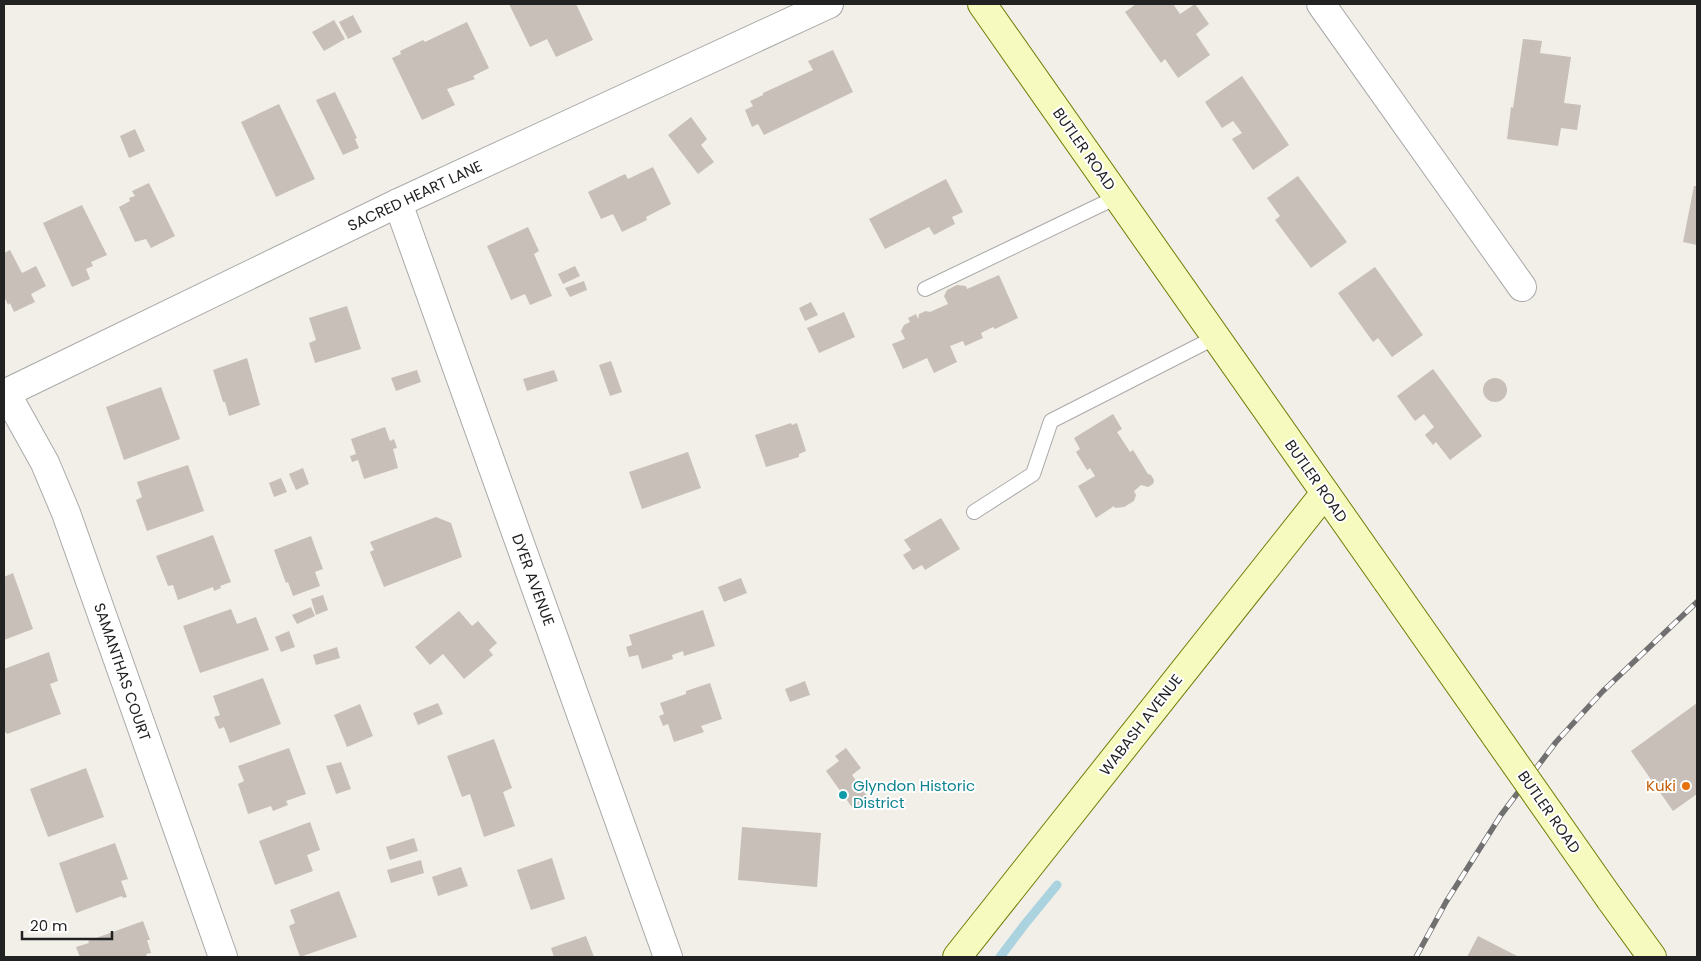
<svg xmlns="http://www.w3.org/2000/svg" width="1701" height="961" font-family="Poppins,sans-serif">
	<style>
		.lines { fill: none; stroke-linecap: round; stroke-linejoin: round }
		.stream { stroke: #aad3df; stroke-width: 9 }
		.building { fill: #c7bfb8 }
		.lane-casing { stroke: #a9a9a9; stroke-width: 16 }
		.street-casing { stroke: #a9a9a9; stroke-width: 30 }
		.secondary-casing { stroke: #707d05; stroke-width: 30 }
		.lane { stroke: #fff; stroke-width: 14 }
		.street { stroke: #fff; stroke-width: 28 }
		.secondary { stroke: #f7fabf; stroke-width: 28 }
		.rail-casing { stroke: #707070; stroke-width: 5.5 }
		.rail { stroke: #fff; stroke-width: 4; stroke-dasharray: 11; stroke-linecap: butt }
		.secondary-bridge-casing { stroke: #707d05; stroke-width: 30; stroke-linecap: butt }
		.secondary-bridge { stroke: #f7fabf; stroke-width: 28 }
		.food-dot { fill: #e8710a; stroke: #fff; stroke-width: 2 }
		.culture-dot { fill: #0f9aa8; stroke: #fff; stroke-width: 2 }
		.labels { text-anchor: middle; stroke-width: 4; stroke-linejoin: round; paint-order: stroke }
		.street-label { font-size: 15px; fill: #222; stroke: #fff }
		.culture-label { font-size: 15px; fill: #0d838f; stroke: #fff; text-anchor: start }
		.food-label { font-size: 15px; fill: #c56008; stroke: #fff; text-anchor: end }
	</style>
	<rect width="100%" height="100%" fill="#f2efe9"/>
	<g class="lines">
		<path class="stream" d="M1000 957 1025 924 1057 885"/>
	</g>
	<g class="building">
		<path d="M509 4H576L593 40 556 57 547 39 530 47Z"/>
		<path d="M1136 4H1173L1180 14 1195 4 1209 24 1196 34 1210 55 1178 78 1165 59 1161 63 1125 12Z"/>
		<path d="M353 15 362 32 348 39 339 22Z"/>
		<path d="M334 20 345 39 324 51 312 32Z"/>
		<path d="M467 22 489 68 473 76 475 79 447 89 455 105 422 120 392 58 401 54 400 51 423 40 425 42Z"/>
		<path d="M1523 39 1542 41 1540 53 1571 57 1564 103 1581 105 1577 130 1561 128 1558 146 1507 139 1511 107 1513 108Z"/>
		<path d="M833 50 853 92 764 135 758 124 752 127 745 110 753 106 750 101 763 95V93L813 70 808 61Z"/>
		<path d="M1242 76 1289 145 1253 170 1232 139 1242 133 1233 121 1222 128 1205 102Z"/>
		<path d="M335 92 357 138 355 139 359 148 343 155 316 100Z"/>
		<path d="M279 104 315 179 276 197 241 122Z"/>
		<path d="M691 117 707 139 701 145 714 162 698 174 668 135Z"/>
		<path d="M135 129 145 151 129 158 120 136Z"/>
		<path d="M653 167 671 204 646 217 647 220 622 232 613 214 601 219 588 192 625 174 628 179Z"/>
		<path d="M1298 176 1347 242 1311 268 1275 220 1280 216 1267 198Z"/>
		<path d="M946 179 963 212 952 217 955 224 934 235 929 227 885 249 869 219Z"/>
		<path d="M149 183 175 236 151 248 146 239 135 242 119 207 130 201 129 198 135 196 132 191Z"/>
		<path d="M1694 186H1697V245L1683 242Z"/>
		<path d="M82 205 107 255 91 262 93 266 86 269 90 279 72 287 43 223Z"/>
		<path d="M528 227 539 251 534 254 552 296 530 305 525 294 511 300 487 246Z"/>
		<path d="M10 250 22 273 36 266 46 286 31 294 35 302 14 312 10 303 8 305 4 296V253Z"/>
		<path d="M575 266 580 276 563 284 558 274Z"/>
		<path d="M1375 267 1423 335 1392 357 1378 338 1373 342 1338 293Z"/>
		<path d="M999 275 1018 318 995 329 993 327 981 333 983 338 965 346 963 341 950 346 957 362 934 373 927 358 903 369 892 344 905 339 901 331 904 325 910 322 908 318 916 314 918 319 919 314 926 311 930 312 948 304 944 296 947 290 957 285 966 286 967 289Z"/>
		<path d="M584 281 587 290 570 297 565 288Z"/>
		<path d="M811 302 818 315 805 321 799 308Z"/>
		<path d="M347 306 361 349 315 363 309 343 316 340 309 318Z"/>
		<path d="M844 312 855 337 819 353 807 328Z"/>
		<path d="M247 358 260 405 229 416 225 402H223L213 370Z"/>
		<path d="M611 361 622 392 610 396 599 365Z"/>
		<path d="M1433 369 1482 436 1450 460 1436 442 1433 445 1425 435 1434 427 1424 414 1415 421 1397 396Z"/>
		<path d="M417 370 421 382 396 391 391 378Z"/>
		<path d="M554 370 558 381 527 391 523 379Z"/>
		<circle cx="1495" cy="390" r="12"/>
		<path d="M161 387 180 439 124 460 106 407Z"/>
		<path d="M1113 414 1122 429 1117 432 1130 452 1133 450 1148 474 1151 475 1154 480 1153 484 1148 487 1141 485 1134 491 1136 495 1134 501 1124 507 1115 508 1114 506 1096 518 1078 486 1095 476 1090 468 1087 470 1076 452 1080 449 1074 438Z"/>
		<path d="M791 423 792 425 797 423 806 451 799 454V457L766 467 755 435Z"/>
		<path d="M385 427 390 441 394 439 397 448 393 449 398 468 364 479 358 460 352 462 350 456 356 454 351 439Z"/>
		<path d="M688 452 701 488 642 509 629 472Z"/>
		<path d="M188 465 204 511 147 531 136 500 142 497 137 482Z"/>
		<path d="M303 468 309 484 296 490 289 474Z"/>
		<path d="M281 478 287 492 274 497 269 483Z"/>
		<path d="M436 517 451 523 462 557 384 587 370 552 374 550 370 542Z"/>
		<path d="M941 518 960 549 925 570 922 565 913 570 903 555 911 550 904 540Z"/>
		<path d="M213 535 231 582 220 586 221 588 214 591 213 587 178 600 173 585 168 586 156 556Z"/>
		<path d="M311 536 323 569 315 572 320 586 293 596 288 582 286 583 274 550Z"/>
		<path d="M13 573 33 629 4 640V577Z"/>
		<path d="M741 578 747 593 724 602 718 587Z"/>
		<path d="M323 595 328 610 316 615 311 599Z"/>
		<path d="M311 607 315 616 297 624 292 615Z"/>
		<path d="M231 609 237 624 256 617 269 650 200 673 183 626Z"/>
		<path d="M703 610 715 646 684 656 683 651 672 655 673 659 642 669 638 655 629 657 626 647 632 645 629 635Z"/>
		<path d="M459 611 472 626 478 621 497 643 489 650 493 655 464 679 443 654 430 665 415 647Z"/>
		<path d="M289 631 295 647 281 652 275 637Z"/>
		<path d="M337 647 340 658 316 665 313 655Z"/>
		<path d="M49 652 58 681 50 684 61 714 7 734 4 730V669Z"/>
		<path d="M263 678 281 724 230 743 224 727 219 729 214 717 220 715 213 696Z"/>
		<path d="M805 681 810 695 790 702 785 689Z"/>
		<path d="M710 683 722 719 701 726 704 732 674 742 668 724 663 726 659 716 664 714 660 703 686 694V691Z"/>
		<path d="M438 703 443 714 418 725 413 713Z"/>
		<path d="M1697 703V794L1673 811 1631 751Z"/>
		<path d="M360 704 373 736 347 747 334 715Z"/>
		<path d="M494 739 512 788 503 792 515 826 484 837 470 794 462 797 447 756Z"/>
		<path d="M289 748 306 794 286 801 288 805 273 811 271 806 248 814 238 784 244 781 238 766Z"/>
		<path d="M846 748 861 768 852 775 869 799 854 810 826 771 839 761 835 756Z"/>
		<path d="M341 762 351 789 336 794 326 766Z"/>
		<path d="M86 768 104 817 48 837 30 789Z"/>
		<path d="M310 822 320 850 307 855 313 871 275 885 259 841Z"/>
		<path d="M742 827 821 833 817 887 738 880Z"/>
		<path d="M414 838 418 851 390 860 386 847Z"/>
		<path d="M115 843 128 879 121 881 127 897 123 898 122 896 76 913 59 863Z"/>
		<path d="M552 858 565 899 531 910 517 870Z"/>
		<path d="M421 860 424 873 391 883 387 870Z"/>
		<path d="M461 867 468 886 438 896 432 877Z"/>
		<path d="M339 891 357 937 300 957 289 926 295 923 290 910Z"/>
		<path d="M143 921 150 940H147L151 953 146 954 147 957H80L76 947 89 943 88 941Z"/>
		<path d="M586 936 594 957H554L551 948Z"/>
		<path d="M1478 936 1519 957H1467Z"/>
	</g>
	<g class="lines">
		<g class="lane-casing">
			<g id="lane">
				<path d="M925 289 1117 197"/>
				<path d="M974 512 1033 474 1051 421 1216 337"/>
			</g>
		</g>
		<g class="street-casing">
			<g id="street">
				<path d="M1321 4 1522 287"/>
				<path d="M398 203 668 957"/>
				<path d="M6 393 45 463 66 513 223 957"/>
				<path d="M4 394 398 203 829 4"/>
			</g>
		</g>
		<g class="secondary-casing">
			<g id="secondary">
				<path d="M982 4 1387 581"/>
				<path d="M1610 899 1652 957"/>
				<path d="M957 957 1325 493"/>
			</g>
		</g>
		<use href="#lane" class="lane"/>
		<use href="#street" class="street"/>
		<use href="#secondary" class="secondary"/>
		<g class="rail-casing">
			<path id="rail" d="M1416 957 1446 902 1501 815 1556 742 1603 691 1697 602"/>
		</g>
		<use href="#rail" class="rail"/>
		<g class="secondary-bridge-casing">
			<path id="secondary-bridge" d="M1387 581 1610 899"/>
		</g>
		<use href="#secondary-bridge" class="secondary-bridge"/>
	</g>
	<circle class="food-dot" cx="1686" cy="786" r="5"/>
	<circle class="culture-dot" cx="843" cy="795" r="5"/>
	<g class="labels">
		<g class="street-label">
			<text transform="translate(1084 149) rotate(55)" y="5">BUTLER ROAD</text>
			<text transform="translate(415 196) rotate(-25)" y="5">SACRED HEART LANE</text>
			<text transform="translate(1316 481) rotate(55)" y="5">BUTLER ROAD</text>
			<text transform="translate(533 580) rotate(70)" y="5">DYER AVENUE</text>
			<text transform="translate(122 672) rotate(71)" y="5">SAMANTHAS COURT</text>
			<text transform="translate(1141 725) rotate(-52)" y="5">WABASH AVENUE</text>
			<text transform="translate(1549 812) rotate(55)" y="5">BUTLER ROAD</text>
		</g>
		<g class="culture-label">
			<text x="853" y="791">Glyndon Historic<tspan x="853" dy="17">District</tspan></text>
		</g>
		<g class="food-label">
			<text x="1676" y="791">Kuki</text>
		</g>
	</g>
	<rect width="1701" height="961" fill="none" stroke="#222222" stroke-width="10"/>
	<path d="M22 931v8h90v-8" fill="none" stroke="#222222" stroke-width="2.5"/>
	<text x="30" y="931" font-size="15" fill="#222222" stroke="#ffffff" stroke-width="4" paint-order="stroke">20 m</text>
</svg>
